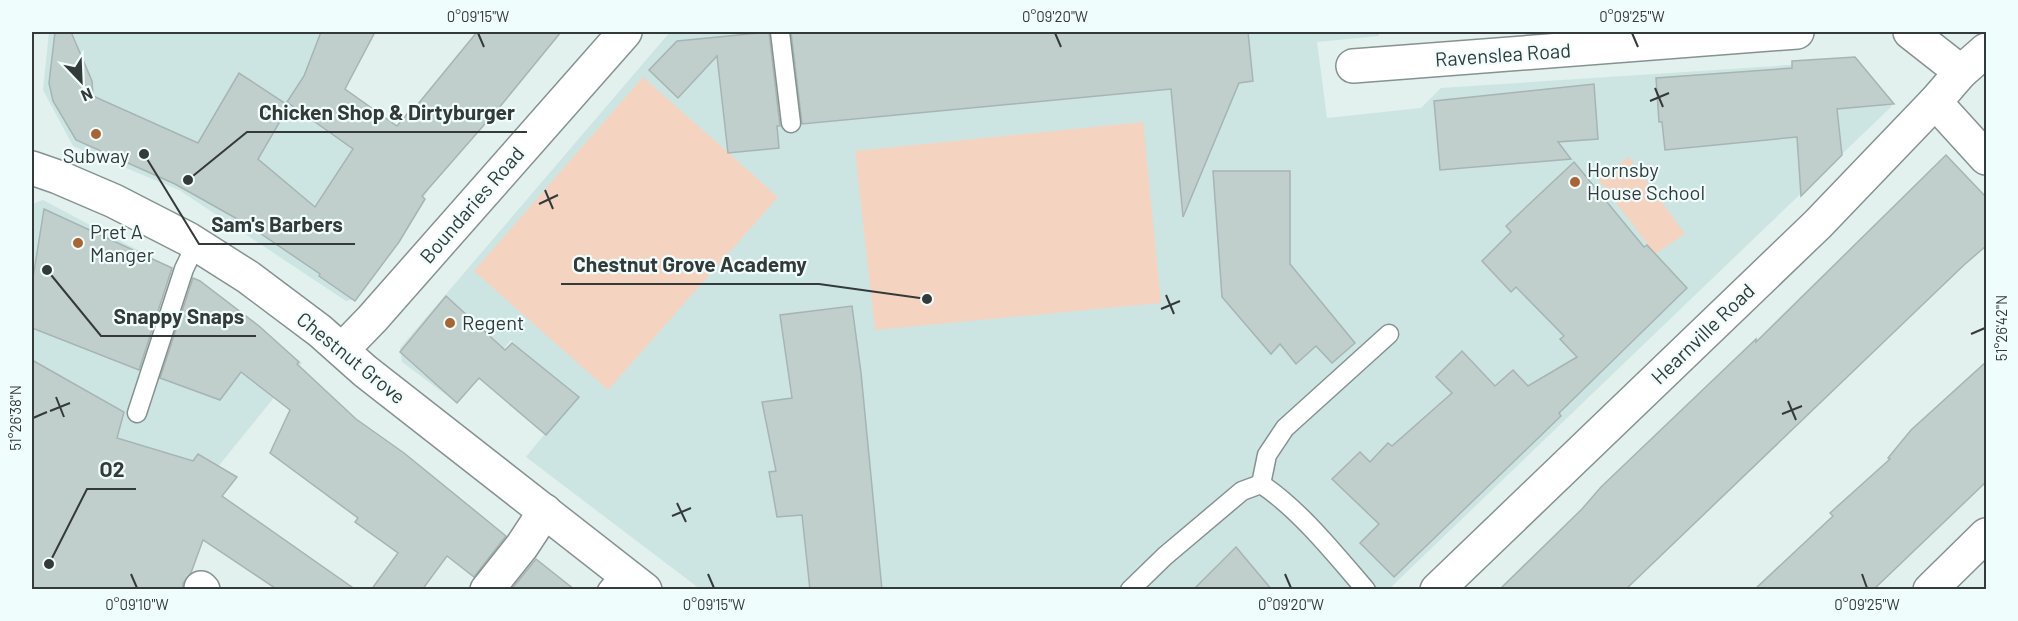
<svg xmlns="http://www.w3.org/2000/svg" width="2018" height="621" font-family="Barlow,sans-serif">
	<style>
		.built { fill: #cde5e2 }
		.garden { fill: #f4d4c0 }
		.building { fill: #c0cecc; stroke: #a7b4b3; stroke-width: 1.5 }
		.lines { fill: none; stroke-linecap: round; stroke-linejoin: round }
		.service-casing { stroke: #859291; stroke-width: 21 }
		.minor-casing { stroke: #859291; stroke-width: 36 }
		.service { stroke: #fff; stroke-width: 18 }
		.minor { stroke: #fff; stroke-width: 33 }
		.ticks { fill: none; stroke: #343a39; stroke-width: 2 }
		.poi-dot { fill: #a86434; stroke: #effdfc; stroke-width: 2 }
		.labels { text-anchor: middle; stroke-width: 4.5; stroke-linejoin: round; paint-order: stroke }
		.street-label { font-size: 20px; fill: #343a39; stroke: #effdfc }
		.poi-label { font-size: 20px; fill: #343a39; stroke: #effdfc; text-anchor: start }
		.leader { fill: none; stroke: #343a39; stroke-width: 2 }
		.callout-dot { fill: #343a39; stroke: #effdfc; stroke-width: 2 }
		.callout-label { font-size: 21px; text-anchor: middle; font-weight: bold; fill: #343a39; stroke: #effdfc; stroke-width: 4.5; stroke-linejoin: round; paint-order: stroke }
		.neatline { fill: none; stroke: #343a39; stroke-width: 2 }
		.ticks-label { font-size: 15px; text-anchor: middle; fill: #343a39 }
	</style>
	<rect width="100%" height="100%" fill="#e2f0ee"/>
	<g class="built">
		<path d="M49 32H367L336 116 363 136 428 191 355 299 346 301 179 190 73 146 43 90Z"/>
		<path d="M670 32H1379V36L1317 42 1327 118 1421 108 1441 88 1851 61 1892 106 1389 589H700L526 457 572 400 528 364 511 340 457 403 402 362 400 348Z"/>
		<path d="M43 200 183 274 302 363 119 589H32V204Z"/>
	</g>
	<g class="garden">
		<path d="M643 77 778 197 608 390 474 271Z"/>
		<path d="M1143 122 1161 303 875 330 855 151Z"/>
		<path d="M1629 157 1685 234 1655 254 1598 179Z"/>
	</g>
	<g class="building">
		<path d="M55 32H71L92 81 93 96 198 143 239 73 289 106 258 159 315 207 353 149 287 102 304 76 321 32H375L345 89 397 126 407 114 409 115 477 32H561L498 109 422 196 425 199 399 242 355 301 319 276 320 274 248 225 175 184 76 140 53 101 49 83Z"/>
		<path d="M769 32 780 126H777L779 148 728 153 717 56 678 98 649 70 677 41Z"/>
		<path d="M791 32H1248L1253 81 1239 83 1183 217 1171 89 802 124Z"/>
		<path d="M1855 57 1894 104 1837 109 1842 155 1801 196 1797 137 1665 150 1662 122H1659L1656 78 1792 68V61Z"/>
		<path d="M1594 84 1598 139 1558 142 1571 159 1440 170 1434 101Z"/>
		<path d="M1946 155 1986 197V246L1964 265 1625 590H1499L1582 509 1601 487 1756 339V342Z"/>
		<path d="M1574 162 1644 247 1647 245 1687 288 1559 413 1561 416 1394 577 1360 543 1379 524 1332 479 1360 452 1370 462 1388 443 1392 446 1452 393 1436 377 1462 351 1495 386 1513 370 1528 386 1577 357 1560 339 1564 336 1516 287 1511 292 1482 261 1511 232 1506 226Z"/>
		<path d="M1213 171H1290V264L1355 343 1332 363 1316 346 1296 364 1280 344 1271 354 1222 297Z"/>
		<path d="M44 209 172 268 139 370 32 328V284Z"/>
		<path d="M193 278 200 281 259 326 299 362 297 364 356 419 404 453 506 536 474 577 447 556 422 590H371L398 553 355 522 358 518 270 453 290 410 241 372 220 400 160 378Z"/>
		<path d="M446 296 505 350 512 343 579 397 546 435 479 378 457 403 400 352Z"/>
		<path d="M852 306 861 373 882 590H810L802 515 777 517 769 472 776 471 762 402 792 398 780 315Z"/>
		<path d="M32 360 124 412 117 438 193 461 198 454 237 477 222 496 356 590H278L203 540 191 573 183 583V590H32Z"/>
		<path d="M1986 362V482L1873 590H1754L1833 516 1830 513 1890 459 1888 458 1911 430Z"/>
		<path d="M1236 547 1272 590H1193Z"/>
		<path d="M536 559 575 590H511Z"/>
	</g>
	<g class="lines">
		<g class="service-casing">
			<g id="service">
				<path d="M780 32 791 123"/>
				<path d="M137 413 184 269 196 244"/>
				<path d="M1261 484 1267 455 1285 428 1389 334"/>
				<path d="M607 590 622 572"/>
				<path d="M1130 590 1165 556 1242 491 1261 484C1299 509 1335 554 1366 590"/>
			</g>
		</g>
		<g class="minor-casing">
			<g id="minor">
				<path d="M1910 32 1961 72"/>
				<path d="M1353 66 1797 32"/>
				<path d="M1935 102 1986 158"/>
				<path d="M32 168 58 177 114 201 188 239 248 277 320 331 365 371 645 590"/>
				<path d="M342 350 372 319 625 32"/>
				<path d="M201 588 203 590"/>
				<path d="M487 590 522 546 545 511"/>
				<path d="M1437 590 1818 224 1935 102 1961 72 1986 50"/>
				<path d="M1930 590 1986 535"/>
			</g>
		</g>
		<use href="#service" class="service"/>
		<use href="#minor" class="minor"/>
	</g>
	<path class="ticks" d="M478 33 484 47M1055 33 1061 47M1632 33 1638 47M1655 88 1663 107M1650 101 1669 93M545 190 553 209M539 204 558 195M1166 295 1174 314M1161 309 1180 301M1971 334 1985 328M56 397 64 417M1788 401 1796 420M50 411 70 403M1782 414 1802 406M33 418 47 412M677 503 686 522M672 516 691 508M131 574 137 588M708 574 714 588M1285 574 1291 588M1862 574 1867 588"/>
	<g class="poi-dot">
		<circle cx="96" cy="134" r="6"/>
		<circle cx="1575" cy="182" r="6"/>
		<circle cx="78" cy="243" r="6"/>
		<circle cx="450" cy="323" r="6"/>
	</g>
	<g class="labels">
		<g class="street-label">
			<text transform="translate(1503 55) rotate(-4)" y="7">Ravenslea Road</text>
			<text transform="translate(472 205) rotate(-49)" y="7">Boundaries Road</text>
			<text transform="translate(1703 334) rotate(-44)" y="7">Hearnville Road</text>
			<text transform="translate(351 358) rotate(39)" y="7">Chestnut Grove</text>
		</g>
		<g class="poi-label">
			<text x="96" y="163" text-anchor="middle">Subway</text>
			<text x="1587" y="177">Hornsby<tspan x="1587" dy="23">House School</tspan></text>
			<text x="90" y="239">Pret A<tspan x="90" dy="23">Manger</tspan></text>
			<text x="462" y="330">Regent</text>
		</g>
	</g>
	<path class="leader" d="M188 180L247 132H527M144 154L199 244H355M927 299L819 284H561M47 270L101 336H256M49 564L87 489H136"/>
	<g class="callout-dot">
		<circle cx="188" cy="180" r="6"/>
		<circle cx="144" cy="154" r="6"/>
		<circle cx="927" cy="299" r="6"/>
		<circle cx="47" cy="270" r="6"/>
		<circle cx="49" cy="564" r="6"/>
	</g>
	<g class="callout-label">
		<text x="387" y="120">Chicken Shop &amp; Dirtyburger</text>
		<text x="277" y="232">Sam's Barbers</text>
		<text x="690" y="272">Chestnut Grove Academy</text>
		<text x="179" y="324">Snappy Snaps</text>
		<text x="112" y="477">O2</text>
	</g>
	<rect width="2018" height="621" fill="none" stroke="#effdfc" stroke-width="66"/>
	<g transform="translate(81 81) rotate(157)" stroke="#effdfc" stroke-width="4.5" paint-order="stroke">
	<path d="M0-4.5L10 22L0 15L-10 22Z" fill="#343a39"/>
	<text y="-9" font-size="16" font-weight="bold" text-anchor="middle" fill="#343a39">N</text>
	</g>
	<rect x="33" y="33" width="1952" height="555" class="neatline"/>
	<g class="ticks-label">
		<text x="478" y="22">0°09'15"W</text>
		<text x="1055" y="22">0°09'20"W</text>
		<text x="1632" y="22">0°09'25"W</text>
		<text transform="translate(2002 328) rotate(-90)" y="5">51°26'42"N</text>
		<text transform="translate(16 418) rotate(-90)" y="5">51°26'38"N</text>
		<text x="137" y="610">0°09'10"W</text>
		<text x="714" y="610">0°09'15"W</text>
		<text x="1291" y="610">0°09'20"W</text>
		<text x="1867" y="610">0°09'25"W</text>
	</g>
</svg>
